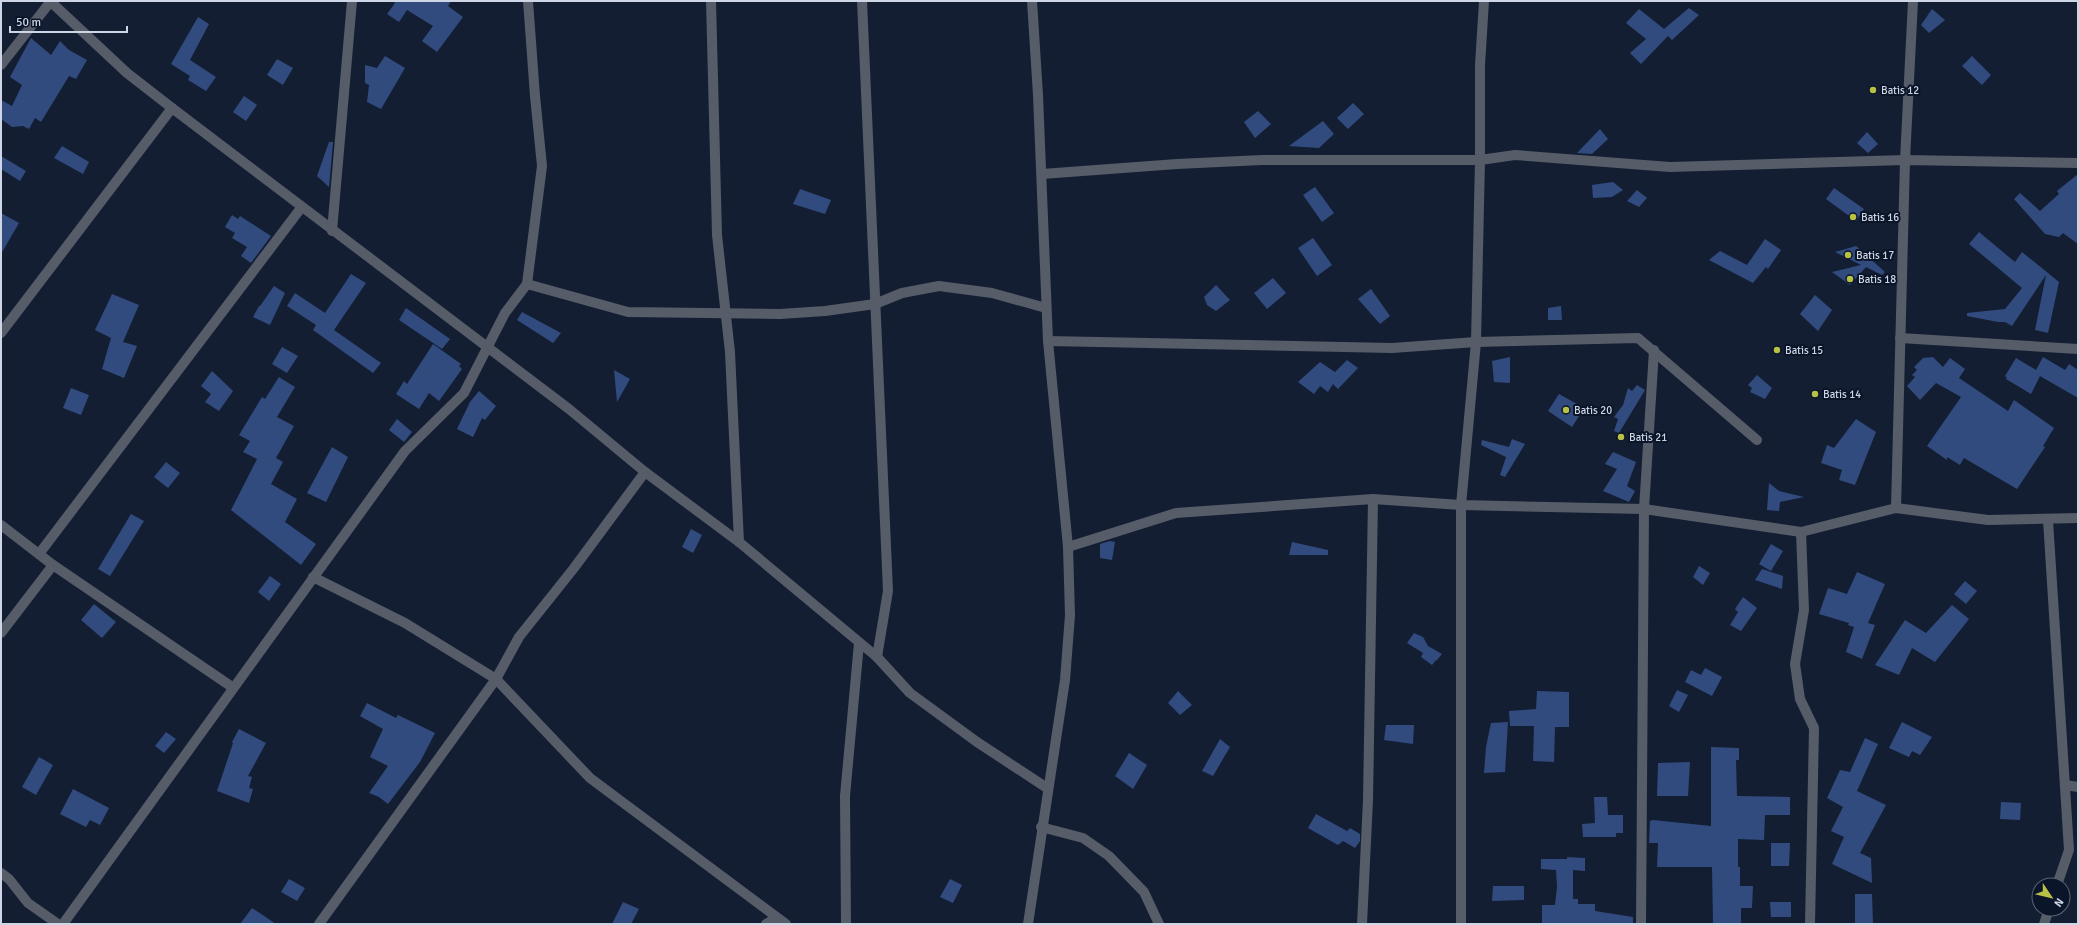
<svg xmlns="http://www.w3.org/2000/svg" width="2079" height="925" font-family="Signika,sans-serif">
	<style>
		.building { fill: #314b7e }
		.lines { fill: none; stroke-linecap: round; stroke-linejoin: round }
		.minor { stroke: #565c68; stroke-width: 10 }
		.poi-dot { fill: #b9c046; stroke: #0a1529; stroke-width: 1.5 }
		.labels { text-anchor: middle; stroke-width: 4; stroke-linejoin: round; paint-order: stroke }
		.poi-label { font-size: 11px; fill: #ced6e5; stroke: #0a1529; text-anchor: start }
	</style>
	<rect width="100%" height="100%" fill="#131e33"/>
	<g class="building">
		<path d="M392 1H451L448 6 463 17 437 52 422 41 433 26 407 10 399 22 387 14 395 3Z"/>
		<path d="M1689 8 1699 15 1672 40 1668 36 1641 64 1630 53 1646 39 1626 23 1639 9 1664 29Z"/>
		<path d="M1932 9 1945 20 1929 33 1921 25Z"/>
		<path d="M198 17 209 24 190 60 216 77 206 91 188 80 190 76 171 64Z"/>
		<path d="M31 38 51 55 60 41 69 50 87 60 76 79 69 76 41 122 35 118 29 129 23 126 12 127 1 119V100L12 106 22 85 10 77Z"/>
		<path d="M385 56 405 68 381 109 367 102 369 85 365 83V65L377 68Z"/>
		<path d="M1972 56 1991 75 1982 85 1962 66Z"/>
		<path d="M277 59 293 68 283 85 267 75Z"/>
		<path d="M244 96 257 105 246 121 233 112Z"/>
		<path d="M1353 103 1364 114 1348 129 1337 118Z"/>
		<path d="M1258 111 1271 124 1255 138 1244 122Z"/>
		<path d="M1323 121 1334 134 1319 148 1289 146Z"/>
		<path d="M1600 129 1608 139 1592 154 1577 153Z"/>
		<path d="M1867 132 1878 144 1868 153 1857 143Z"/>
		<path d="M329 142H333L329 187 317 176Z"/>
		<path d="M62 146 89 162 83 174 54 158Z"/>
		<path d="M1 156 26 171 20 181 1 169Z"/>
		<path d="M2078 174V244L2063 233 2059 237 2045 234 2014 199 2020 193 2040 211 2059 194 2057 191Z"/>
		<path d="M1613 182 1623 190 1612 197 1593 198 1592 185Z"/>
		<path d="M1315 187 1334 213 1322 222 1303 195Z"/>
		<path d="M1834 188 1864 209 1856 221 1826 199Z"/>
		<path d="M800 189 831 200 825 214 793 204Z"/>
		<path d="M1637 190 1647 198 1639 207 1627 201Z"/>
		<path d="M1 213 19 223 1 254Z"/>
		<path d="M232 215 238 219 240 216 271 236 251 263 241 256 247 247 232 238 235 233 225 227Z"/>
		<path d="M1979 232 2015 262 2022 252 2059 282 2048 333 2035 330 2046 275 2012 326 2005 322H1998L1967 316V313L2005 309 2022 288 1969 244Z"/>
		<path d="M1313 238 1332 265 1317 276 1298 248Z"/>
		<path d="M1765 239 1781 250 1768 269 1766 267 1753 283 1709 260 1720 251 1747 265Z"/>
		<path d="M1856 246 1885 272 1882 275 1866 267 1850 285 1832 272 1861 265 1835 252Z"/>
		<path d="M351 274 366 283 334 330 381 363 373 373 313 330 316 325 287 306 295 293 325 313Z"/>
		<path d="M1273 278 1286 293 1267 309 1254 293Z"/>
		<path d="M1216 285 1230 300 1216 311 1207 305 1204 297Z"/>
		<path d="M274 286 285 293 270 325 253 317 259 306H260Z"/>
		<path d="M1371 289 1390 316 1380 324 1358 299Z"/>
		<path d="M112 294 139 305 123 342 137 346 124 378 102 369 111 338 95 330Z"/>
		<path d="M1815 295 1832 310 1818 331 1800 314Z"/>
		<path d="M1561 306 1562 320H1548V308Z"/>
		<path d="M406 308 450 339 442 349 399 320Z"/>
		<path d="M522 312 561 333 553 343 517 320Z"/>
		<path d="M433 344 461 364 459 366 462 369 439 401 429 393 419 409 396 394 404 381 407 384Z"/>
		<path d="M282 347 298 356 287 373 272 364Z"/>
		<path d="M1510 357V383L1494 382 1492 361Z"/>
		<path d="M1933 357 1943 367 1950 358 1965 369 1959 378 2008 411 2014 400 2054 428 2043 446 2045 447 2017 489 1964 458 1960 465 1947 457V460L1927 446 1961 397 1936 383 1920 400 1907 386 1915 377 1912 375 1917 370 1914 367 1923 358Z"/>
		<path d="M2043 357 2065 370 2069 364 2078 370V398L2040 376 2031 394 2006 379 2007 378 2005 376 2016 358 2036 370Z"/>
		<path d="M1347 360 1358 368 1338 389 1333 384 1328 392 1320 386 1314 394 1298 382 1320 362 1335 372Z"/>
		<path d="M614 370 630 379 617 402Z"/>
		<path d="M212 371 233 391 219 411 205 402 211 394 201 386Z"/>
		<path d="M1757 375 1772 388 1765 399 1750 392 1752 388 1748 385Z"/>
		<path d="M279 377 295 387 277 417 294 426 276 458 283 462 271 484 297 499 285 522 316 544 301 565 231 510 257 459 243 452 250 441 239 435 262 397 265 399Z"/>
		<path d="M1637 385 1645 390 1619 433 1614 431 1618 419 1614 417 1623 405 1628 388 1632 391Z"/>
		<path d="M71 388 89 395 81 415 63 408Z"/>
		<path d="M479 391 496 406 485 420 482 418 473 437 457 429 470 402Z"/>
		<path d="M1559 394 1584 408 1572 427 1548 411Z"/>
		<path d="M397 419 412 432 404 442 389 430Z"/>
		<path d="M1856 419 1876 432 1855 485 1839 480 1842 470 1821 463 1827 445 1834 448Z"/>
		<path d="M1512 439 1525 444 1505 477 1500 475 1506 457 1481 445 1482 440 1509 447Z"/>
		<path d="M332 447 348 457 326 502 307 493Z"/>
		<path d="M1613 452 1636 462 1627 486 1635 491 1629 502 1603 491 1617 469 1605 464Z"/>
		<path d="M166 462 180 473 168 488 154 477Z"/>
		<path d="M1769 483 1779 491 1804 497 1780 502 1779 511 1767 510Z"/>
		<path d="M131 514 144 521 110 576 98 569Z"/>
		<path d="M691 529 702 535 693 553 682 547Z"/>
		<path d="M1110 541 1115 542 1112 560 1100 558V544Z"/>
		<path d="M1292 542 1328 550V555H1289Z"/>
		<path d="M1771 544 1783 551 1771 571 1759 564Z"/>
		<path d="M1699 566 1710 573 1703 585 1693 577Z"/>
		<path d="M1762 569 1783 576 1782 589 1755 580Z"/>
		<path d="M1857 572 1885 584 1868 623 1875 625 1862 659 1846 652 1854 627 1848 625 1849 623 1819 614 1828 588 1847 594Z"/>
		<path d="M270 576 281 584 269 601 258 592Z"/>
		<path d="M1965 581 1977 591 1966 604 1954 594Z"/>
		<path d="M1743 597 1757 608 1741 631 1730 625 1738 612 1735 609Z"/>
		<path d="M94 604 116 622 102 638 81 620Z"/>
		<path d="M1952 605 1969 619 1935 662 1912 648 1899 675 1875 665 1905 620 1926 633Z"/>
		<path d="M1414 633 1423 637 1428 646 1442 654 1437 660 1438 661 1436 660 1432 665 1421 657 1423 653 1407 643Z"/>
		<path d="M1705 668 1722 677 1712 696 1685 682 1691 670 1701 675Z"/>
		<path d="M1677 690 1688 695 1679 712 1669 706Z"/>
		<path d="M1178 691 1192 705 1180 715 1168 703Z"/>
		<path d="M1537 691 1569 692V727H1555L1554 762 1533 761 1534 726H1510L1509 711 1536 709Z"/>
		<path d="M367 703 396 718 398 715 435 733 420 762 388 804 379 797 369 793 388 766 370 757 383 729 360 716Z"/>
		<path d="M1508 722 1505 772 1484 773 1486 747 1491 723Z"/>
		<path d="M1902 722 1932 737 1920 755 1912 751 1909 757 1889 748Z"/>
		<path d="M1386 725H1414L1413 744 1384 740Z"/>
		<path d="M239 729 266 743 248 776 252 777 249 788 253 789 249 803 217 791 233 743 232 742Z"/>
		<path d="M166 732 176 739 164 753 155 746Z"/>
		<path d="M1865 738 1878 744 1857 791 1886 805 1860 853 1871 858 1872 883 1832 864 1844 837 1831 831 1843 807 1827 798 1840 770 1850 772Z"/>
		<path d="M1220 739 1230 747 1213 776 1202 771Z"/>
		<path d="M1711 747 1739 748V760H1736L1737 796 1790 797V815H1765L1764 840 1738 839V867H1740V886H1753L1752 908H1741V924L1713 923 1712 867H1657L1658 843H1649L1650 821 1653 820 1711 826Z"/>
		<path d="M1129 753 1147 765 1133 789 1115 776Z"/>
		<path d="M39 757 53 765 36 795 22 787Z"/>
		<path d="M1690 762 1688 796H1657L1658 763Z"/>
		<path d="M73 789 109 808 100 825 90 820 86 827 60 814Z"/>
		<path d="M1594 797H1607L1608 815H1623V833H1616V837H1583L1582 824 1595 823Z"/>
		<path d="M2001 802 2021 803 2020 820 2000 819Z"/>
		<path d="M1316 814 1347 831 1350 828 1360 834V841L1355 848 1343 841 1338 845 1308 828Z"/>
		<path d="M1771 843H1790L1789 866H1771Z"/>
		<path d="M1567 857 1585 858V871L1573 870V899H1578V904H1595V911L1633 917V924H1542V905H1555L1557 887 1556 870 1541 869V859H1567Z"/>
		<path d="M289 879 305 888 297 901 281 892Z"/>
		<path d="M950 879 962 885 953 903 940 897Z"/>
		<path d="M1493 886H1524V900L1492 901Z"/>
		<path d="M1855 894H1872L1873 924H1855Z"/>
		<path d="M623 902 639 909 631 924H612Z"/>
		<path d="M1770 902H1791V917H1771Z"/>
		<path d="M252 908 276 924H240Z"/>
	</g>
	<g class="lines">
		<g class="minor">
			<path d="M50 1 127 73 172 108 569 409 645 472 739 542 877 657 910 693 977 742 1047 788"/>
			<path d="M711 1 717 235 730 352 739 542"/>
			<path d="M862 1 888 591 877 657"/>
			<path d="M1 65 51 1H54"/>
			<path d="M1042 174 1177 164 1262 160H1480L1515 155 1670 167 1905 160 2078 163"/>
			<path d="M332 231 352 1"/>
			<path d="M527 284 628 312 780 314 825 311 875 304 902 293 939 286 992 293 1046 308"/>
			<path d="M1 333 172 108"/>
			<path d="M1900 338 2078 349"/>
			<path d="M1048 341 1392 348 1476 342 1638 338 1757 440"/>
			<path d="M1896 508 1905 160 1913 1"/>
			<path d="M2048 520 2069 850 2057 885"/>
			<path d="M1 525 53 565 232 687"/>
			<path d="M1801 532 1804 610 1795 664 1800 699 1814 728 1810 924"/>
			<path d="M1068 547 1176 513 1373 499 1461 505 1644 509 1801 532 1896 508 1988 520 2078 518"/>
			<path d="M39 554 301 208"/>
			<path d="M313 577 405 623 496 679 590 778 786 924"/>
			<path d="M1 633 53 565"/>
			<path d="M2065 785 2078 787"/>
			<path d="M1041 827 1083 838 1109 856 1144 892 1159 924"/>
			<path d="M1 873 9 879 28 903 58 924"/>
			<path d="M63 924 405 451 464 393 505 313 527 284 542 166 535 96 528 1"/>
			<path d="M319 924 496 679 519 637 574 568 645 472"/>
			<path d="M766 924 776 918"/>
			<path d="M846 924 845 796 859 643"/>
			<path d="M1028 924 1065 680 1070 615 1068 547 1048 341 1038 95 1032 1"/>
			<path d="M1362 924 1368 800 1373 499"/>
			<path d="M1461 924V505L1476 342 1480 160V65L1484 1"/>
			<path d="M1641 924 1644 509 1654 350"/>
			<path d="M2044 924 2049 909"/>
		</g>
	</g>
	<g class="poi-dot">
		<circle cx="1873" cy="90" r="4"/>
		<circle cx="1853" cy="217" r="4"/>
		<circle cx="1848" cy="255" r="4"/>
		<circle cx="1850" cy="279" r="4"/>
		<circle cx="1777" cy="350" r="4"/>
		<circle cx="1815" cy="394" r="4"/>
		<circle cx="1566" cy="410" r="4"/>
		<circle cx="1621" cy="437" r="4"/>
	</g>
	<g class="labels">
		<g class="poi-label">
			<text x="1881" y="94">Batis 12</text>
			<text x="1861" y="221">Batis 16</text>
			<text x="1856" y="259">Batis 17</text>
			<text x="1858" y="283">Batis 18</text>
			<text x="1785" y="354">Batis 15</text>
			<text x="1823" y="398">Batis 14</text>
			<text x="1574" y="414">Batis 20</text>
			<text x="1629" y="441">Batis 21</text>
		</g>
	</g>
	<rect width="2079" height="925" fill="none" stroke="#ced6e5" stroke-width="4"/>
	<g transform="translate(2051 897) rotate(125)"><circle r="19" fill="#0a1529" stroke="#586274"/>
	<path d="M0-3L7 15L0 10L-7 15Z" fill="#b9c046"/>
	<text y="-6" font-size="11" font-weight="bold" text-anchor="middle" fill="#ced6e5">N</text>
	</g>
	<path d="M10 26v6h117v-6" fill="none" stroke="#ced6e5" stroke-width="2"/>
	<text x="16" y="26" font-size="12" fill="#ced6e5" stroke="#0a1529" stroke-width="3" paint-order="stroke">50 m</text>
</svg>
